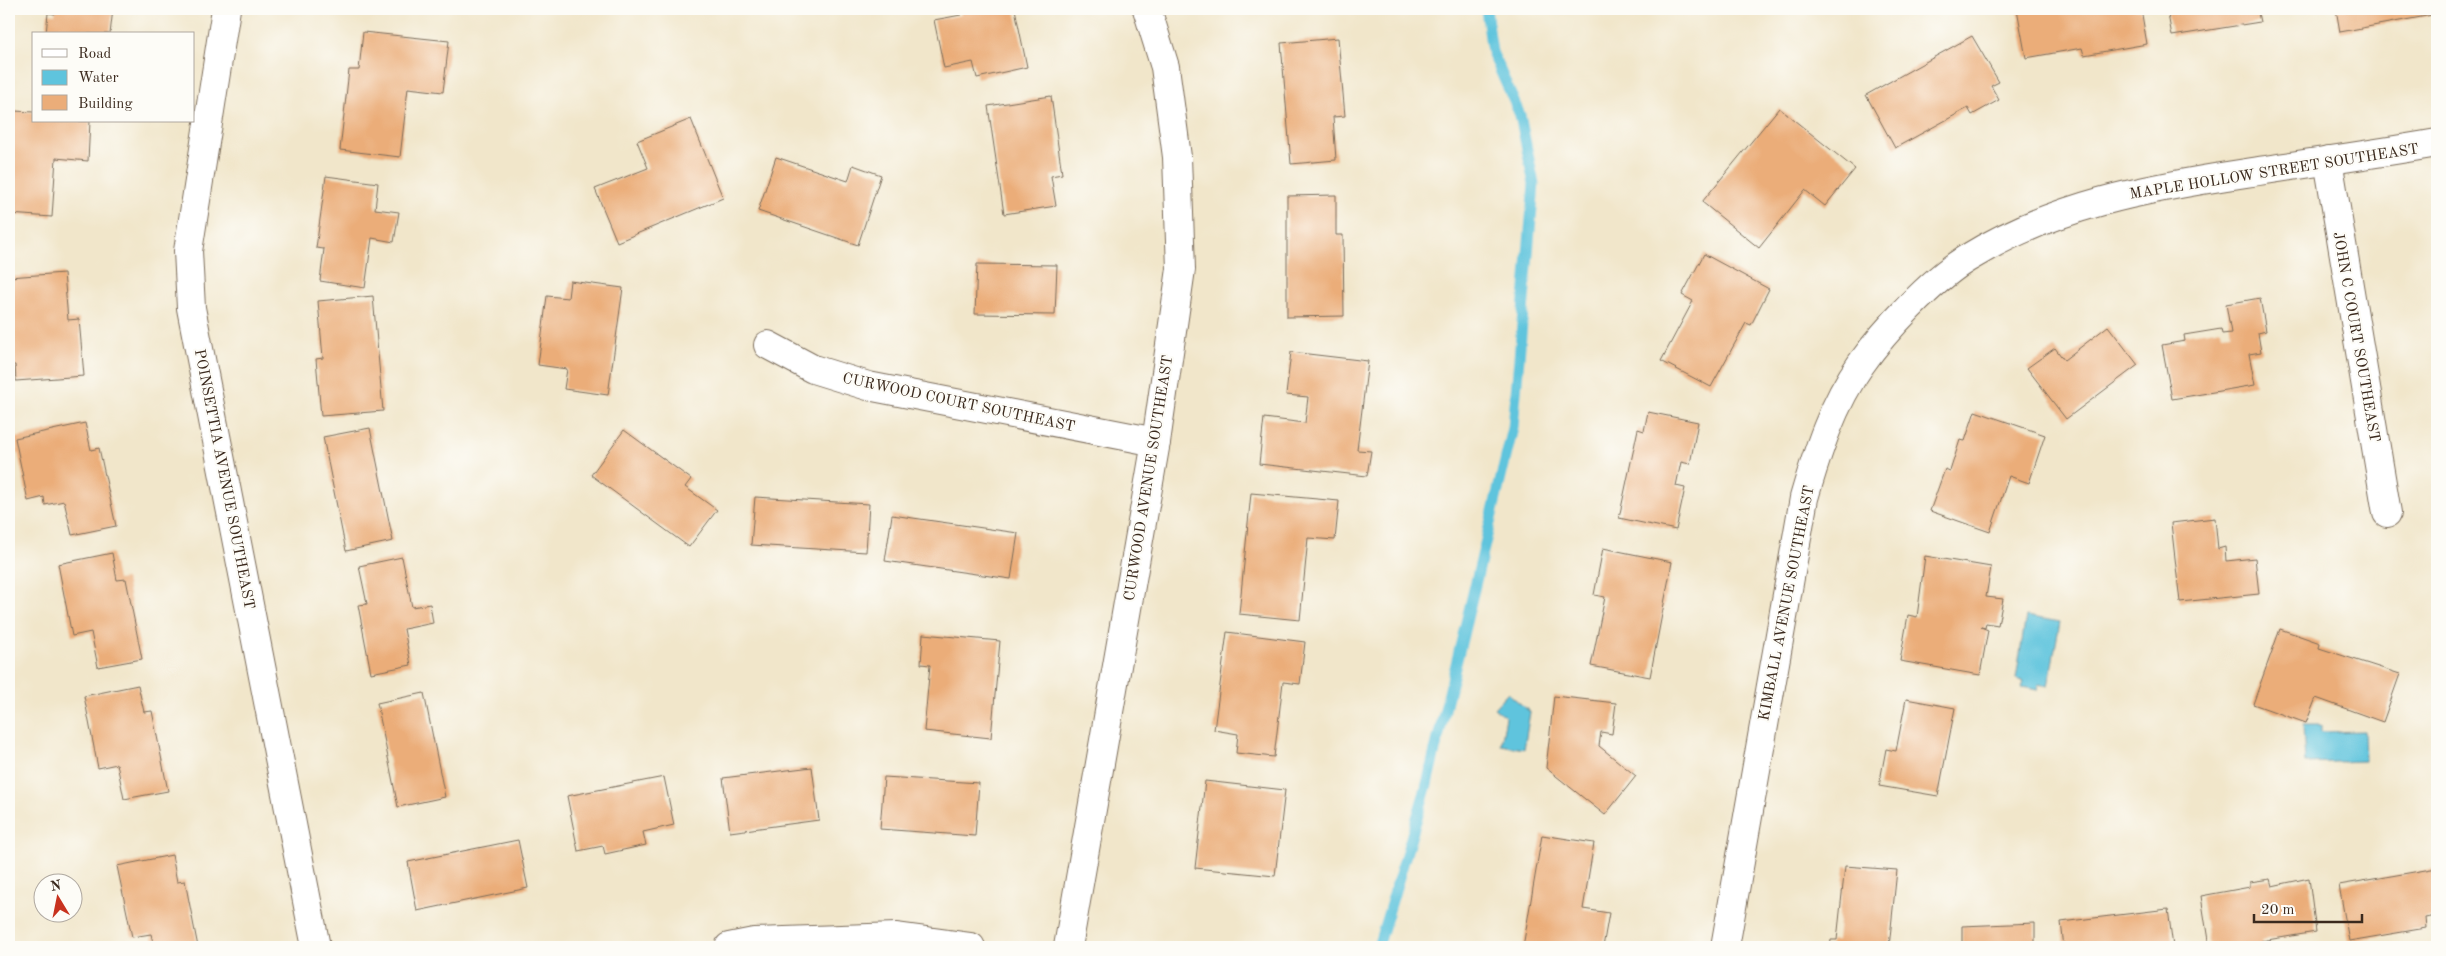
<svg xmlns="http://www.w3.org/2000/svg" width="2446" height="956" font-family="'Old Standard TT',serif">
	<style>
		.water { fill: #5fc4dd; stroke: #4d777e }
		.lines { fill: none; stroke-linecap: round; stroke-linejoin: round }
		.stream { stroke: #5fc4dd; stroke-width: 11 }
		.building { fill: #ebad79 }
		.minor-casing { stroke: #7b6c5a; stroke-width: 30 }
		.minor { stroke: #fff; stroke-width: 28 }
		.labels { text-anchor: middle; stroke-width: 4.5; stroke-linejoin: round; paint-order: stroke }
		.street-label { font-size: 15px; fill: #3b2a1e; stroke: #fdfcf7 }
	</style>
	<rect width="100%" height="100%" fill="#fdfcf7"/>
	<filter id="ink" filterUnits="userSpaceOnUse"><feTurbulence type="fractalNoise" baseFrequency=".02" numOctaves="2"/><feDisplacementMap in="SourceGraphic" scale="10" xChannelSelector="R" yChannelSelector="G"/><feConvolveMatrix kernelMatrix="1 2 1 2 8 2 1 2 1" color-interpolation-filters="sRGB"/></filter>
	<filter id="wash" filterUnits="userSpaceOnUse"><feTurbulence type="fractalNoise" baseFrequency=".0096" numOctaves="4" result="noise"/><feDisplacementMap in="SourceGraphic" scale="20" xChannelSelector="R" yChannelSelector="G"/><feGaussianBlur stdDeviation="1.12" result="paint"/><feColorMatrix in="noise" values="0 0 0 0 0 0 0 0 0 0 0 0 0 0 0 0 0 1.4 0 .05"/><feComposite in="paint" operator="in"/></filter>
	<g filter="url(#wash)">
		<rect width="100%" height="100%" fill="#f1e6ca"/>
		<g class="water">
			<path d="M2026 616 2060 622 2048 686 2039 684 2038 690 2022 687 2024 681 2016 679Z"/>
			<path d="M1508 693 1530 712 1524 749 1501 745 1506 717 1494 708Z"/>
			<path d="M2303 725H2321V732L2364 731 2365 761 2305 763Z"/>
		</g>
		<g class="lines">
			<path class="stream" d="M1378 947 1426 788 1513 428 1534 184 1520 115 1492 52 1486 9"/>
		</g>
		<g id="blocks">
			<g class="building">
				<path d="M56 9H113L110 34H46L48 13 55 14Z"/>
				<path d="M959 9H1015L1027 67 977 78 973 62 944 68 934 20 961 15Z"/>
				<path d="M2017 9H2141L2147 44 2084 55 2082 48 2026 58Z"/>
				<path d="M2167 9H2281V10L2258 13 2260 22 2172 36Z"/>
				<path d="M2336 9H2430L2432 15 2340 32Z"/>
				<path d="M363 32 449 41 443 92 408 88 400 157 340 150 349 70H359Z"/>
				<path d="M1972 36 1999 82 1991 86 1999 100 1972 115 1968 108 1895 148 1866 95Z"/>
				<path d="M1338 38 1345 116 1333 117 1336 160 1291 164 1281 43Z"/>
				<path d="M1051 96 1062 174 1051 176 1056 206 1004 214 988 106Z"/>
				<path d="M1779 108 1855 169 1825 206 1805 190 1759 248 1702 202Z"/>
				<path d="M14 111 34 112V121H90L88 161 56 158 52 217 9 214V124H13Z"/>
				<path d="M691 119 723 198 617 242 595 189 648 168 637 141Z"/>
				<path d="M776 157 848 181 853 165 881 175 858 245 758 211Z"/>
				<path d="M326 176 378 183 375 209 399 212 394 242 372 238 365 288 320 281 324 249 316 248Z"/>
				<path d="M1336 195V235H1343L1344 316 1287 317V196Z"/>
				<path d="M1704 254 1769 289 1751 325 1746 323 1711 387 1661 361 1693 301 1682 295Z"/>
				<path d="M977 264 1057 265 1055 315 975 314Z"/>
				<path d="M64 273 68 320 79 319 84 376 16 381 15 365H9V277Z"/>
				<path d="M570 281 623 288 608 395 564 389 567 369 538 365 547 296 568 298Z"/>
				<path d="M373 296 383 411 321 416 316 359 323 358 318 301Z"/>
				<path d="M2260 298 2266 331 2258 333 2261 352 2249 354 2255 385 2172 399 2162 345 2185 341 2184 335 2221 329 2222 334 2231 333 2226 304Z"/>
				<path d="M2108 326 2138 365 2066 419 2027 368 2055 348 2064 360Z"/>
				<path d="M1291 352 1368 361 1357 450 1371 451 1367 476 1259 464 1264 418 1305 423 1308 397 1286 395Z"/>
				<path d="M1975 411 2045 435 2029 483 2009 476 1990 532 1930 511 1945 469 1950 471 1960 440 1965 441Z"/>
				<path d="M1648 412 1698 422 1690 464 1681 462 1676 486 1685 488 1676 530 1619 518 1638 429 1644 431Z"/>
				<path d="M85 423 91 450 99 448 116 526 72 535 64 501 45 505 44 497 28 501 15 438Z"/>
				<path d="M370 428 393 541 346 551 323 437Z"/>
				<path d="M624 430 691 479 685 487 717 510 689 547 591 475Z"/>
				<path d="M1251 493 1339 501 1335 540 1308 538 1300 620 1239 614Z"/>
				<path d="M755 497 869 504 866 552 751 545Z"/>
				<path d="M892 515 1018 533 1011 579 885 561Z"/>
				<path d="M2215 518 2218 549 2225 547 2226 561 2255 558 2259 594 2180 602 2171 523Z"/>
				<path d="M1603 548 1672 562 1650 677 1591 666 1605 597 1594 595Z"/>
				<path d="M112 553 117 580 126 579 142 659 98 667 91 632 72 636 58 564Z"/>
				<path d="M1925 556 1991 567 1986 597 2003 599 1998 625 1986 623 1985 628 1981 627 1988 630 1980 675 1900 661 1908 615 1917 617Z"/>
				<path d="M402 557 412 607 430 604 433 623 404 629 411 665 371 673 358 605 367 604 359 566Z"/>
				<path d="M2280 629 2320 643 2319 648 2400 674 2383 722 2316 698 2306 723 2253 704Z"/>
				<path d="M1227 632 1305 642 1300 684 1283 682 1274 757 1236 753 1238 734 1214 730Z"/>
				<path d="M923 634 1000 641 991 738 924 731 930 665 921 664Z"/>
				<path d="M138 685 144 712 152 711 168 791 124 799 117 764 98 768 84 696Z"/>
				<path d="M424 693 445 797 398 807 377 703Z"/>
				<path d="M1554 696 1616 703 1612 734 1601 732 1599 746 1636 776 1605 815 1546 768Z"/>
				<path d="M1906 699 1955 708 1938 796 1879 786 1886 749 1896 751Z"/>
				<path d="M812 767 819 820 730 832 723 778Z"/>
				<path d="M664 777 674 825 643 832 646 845 605 854 603 846 578 851 567 796Z"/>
				<path d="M884 777 979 783 975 836 880 829Z"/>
				<path d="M1205 781 1285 790 1275 876 1195 868Z"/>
				<path d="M1542 835 1594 843 1583 909 1609 913 1603 947H1523Z"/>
				<path d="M518 840 528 888 417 911 408 862Z"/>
				<path d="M172 855 177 882 185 881 198 947H154L151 934 132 937 117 866Z"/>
				<path d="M1845 866 1897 870 1889 947H1830L1831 940H1837Z"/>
				<path d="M2437 868V916L2425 918 2426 928 2349 941 2339 885Z"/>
				<path d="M2309 878 2316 932 2261 941 2263 947H2209L2201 896 2250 887V882L2270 879 2272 886Z"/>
				<path d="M2168 909 2173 947H2064L2061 922Z"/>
				<path d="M2035 923V947H1962V926Z"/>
			</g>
		</g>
	</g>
	<g filter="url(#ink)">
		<use href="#blocks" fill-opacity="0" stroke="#7b6c5a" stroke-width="1"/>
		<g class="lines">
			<g class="minor-casing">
				<g id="minor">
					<path d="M226 9 188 251 191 308 316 947"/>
					<path d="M2328 160 2387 513"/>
					<path d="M768 345 813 369 868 386 1156 442"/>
					<path d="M729 947 754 942 897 937 971 947"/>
					<path d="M1068 947 1156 442 1181 269 1177 157 1165 67 1147 9"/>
					<path d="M1725 947 1804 498C1817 453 1833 403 1861 364 1885 330 1931 281 1966 259 2053 205 2147 188 2246 173 2310 163 2374 154 2437 143"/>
				</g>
			</g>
			<use href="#minor" class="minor"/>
		</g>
	</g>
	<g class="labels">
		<g class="street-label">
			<text transform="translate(2274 171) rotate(-9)" y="5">MAPLE HOLLOW STREET SOUTHEAST</text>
			<text transform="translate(2357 337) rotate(80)" y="5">JOHN C COURT SOUTHEAST</text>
			<text transform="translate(959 402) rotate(12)" y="5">CURWOOD COURT SOUTHEAST</text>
			<text transform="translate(1148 478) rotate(-81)" y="5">CURWOOD AVENUE SOUTHEAST</text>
			<text transform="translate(225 479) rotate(79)" y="5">POINSETTIA AVENUE SOUTHEAST</text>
			<text transform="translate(1786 603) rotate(-79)" y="5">KIMBALL AVENUE SOUTHEAST</text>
		</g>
	</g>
	<rect width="2446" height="956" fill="none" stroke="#fdfcf7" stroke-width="30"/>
	<rect x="32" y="32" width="162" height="90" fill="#fdfcf7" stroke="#afa8a0"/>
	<rect x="42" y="49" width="25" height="8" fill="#ffffff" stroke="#afa8a0"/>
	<text x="78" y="58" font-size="15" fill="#3b2a1e">Road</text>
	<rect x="42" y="70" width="25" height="15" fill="#5fc4dd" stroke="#afa8a0"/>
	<text x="78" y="82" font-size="15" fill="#3b2a1e">Water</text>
	<rect x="42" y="95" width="25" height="15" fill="#ebad79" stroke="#afa8a0"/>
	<text x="78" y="108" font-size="15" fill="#3b2a1e">Building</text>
	<g transform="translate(58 898) rotate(350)"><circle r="24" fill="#fdfcf7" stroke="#afa8a0"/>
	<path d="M0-4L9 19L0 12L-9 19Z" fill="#c8321e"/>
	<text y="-8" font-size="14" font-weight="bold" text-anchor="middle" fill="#3b2a1e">N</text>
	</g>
	<path d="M2254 914v8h108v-8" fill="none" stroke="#3b2a1e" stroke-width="2.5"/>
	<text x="2261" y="914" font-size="15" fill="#3b2a1e" stroke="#fdfcf7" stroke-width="4" paint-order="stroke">20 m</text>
</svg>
